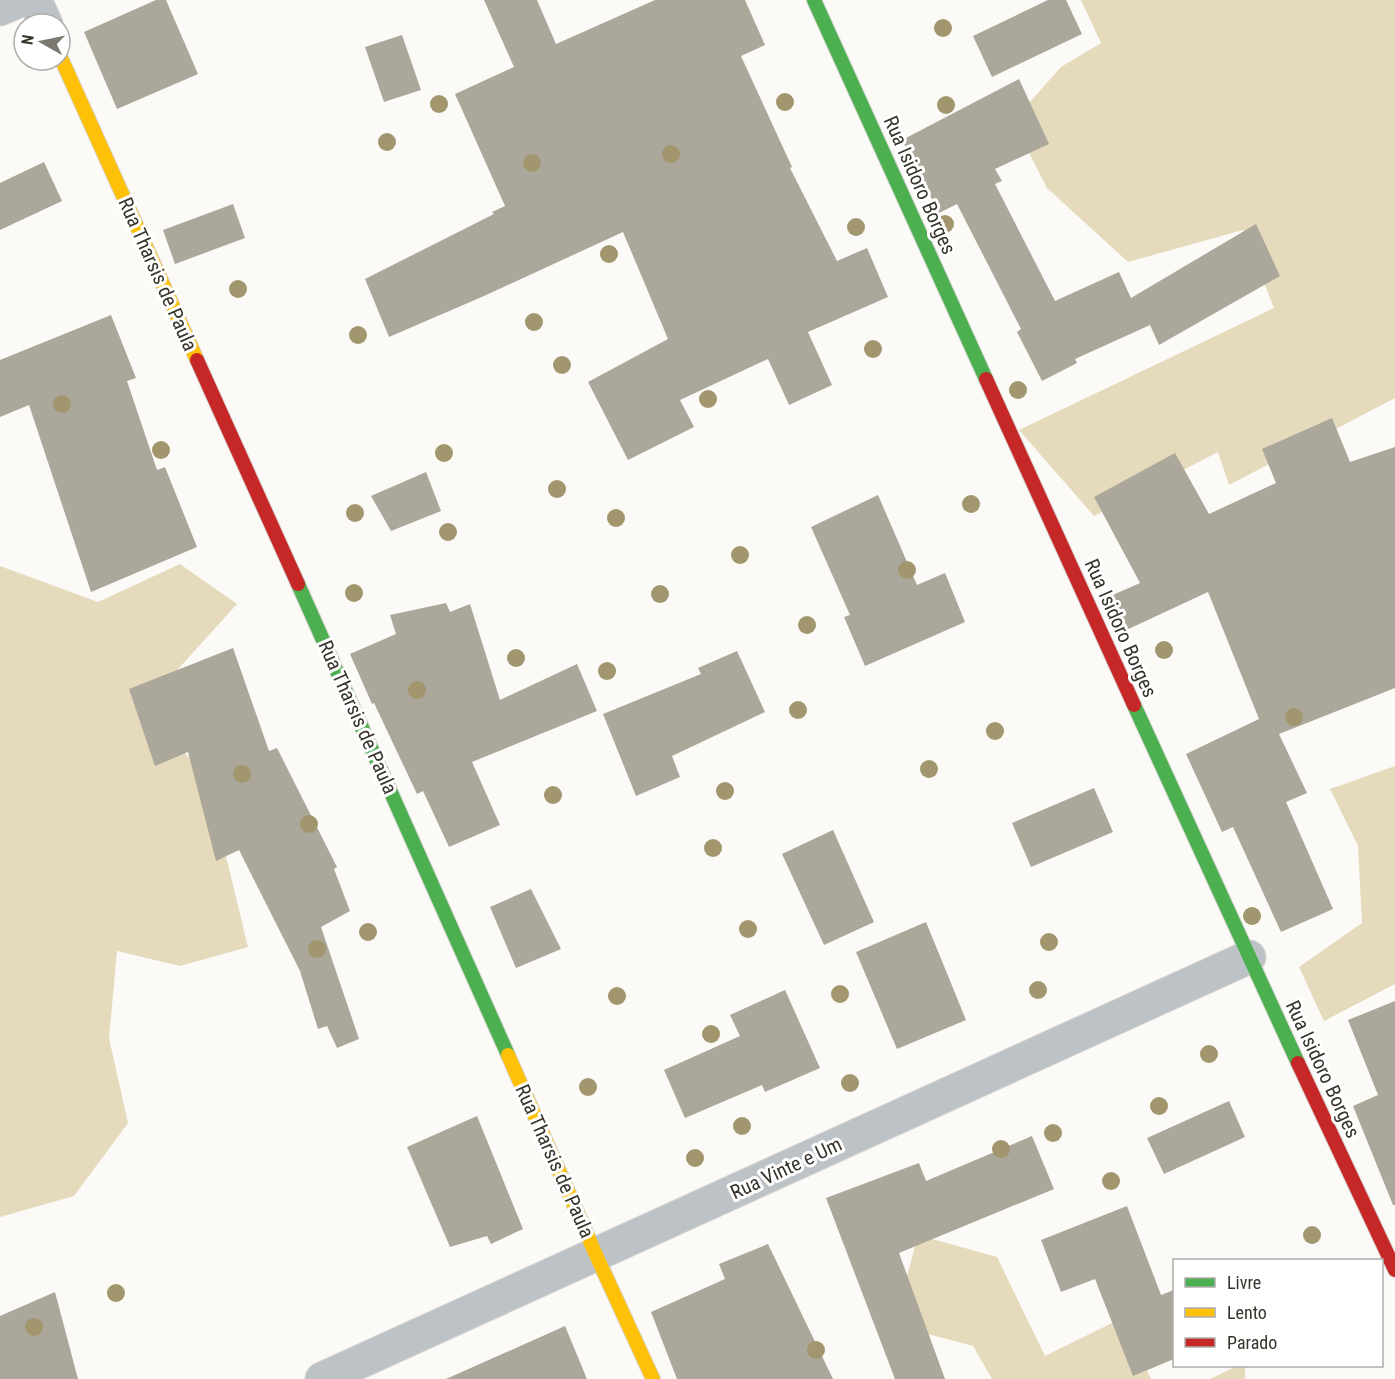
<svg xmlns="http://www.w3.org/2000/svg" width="1395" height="1379" font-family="'Roboto Condensed',sans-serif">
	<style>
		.forest { fill: #e6dabc }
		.building { fill: #aba79b }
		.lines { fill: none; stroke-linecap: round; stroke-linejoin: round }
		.street-casing { stroke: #d7d5d2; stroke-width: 35 }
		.fast-casing { stroke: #d7d5d2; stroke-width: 16 }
		.slow-casing { stroke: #d7d5d2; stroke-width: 16 }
		.jam-casing { stroke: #d7d5d2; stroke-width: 16 }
		.street { stroke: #bdc2c7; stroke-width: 33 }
		.fast { stroke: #4caf50; stroke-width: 14 }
		.slow { stroke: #ffc107; stroke-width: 14 }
		.jam { stroke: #c62828; stroke-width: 14 }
		.tree { fill: #a2966f }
		.labels { text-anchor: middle; stroke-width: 6; stroke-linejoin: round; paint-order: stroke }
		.street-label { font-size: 20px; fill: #36332b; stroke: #fff }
	</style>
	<rect width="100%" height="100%" fill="#fbfaf6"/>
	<g class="forest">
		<path d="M1081 0H1395V398L1229 485 1218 452 1094 516 1019 430 1274 308 1243 230 1128 262 1047 188 1013 121 1061 67 1101 43Z"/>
		<path d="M180 564 237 604 141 710 206 774 248 947 180 966 117 951 109 1038 128 1123 74 1196 0 1217V566L98 602Z"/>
		<path d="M1395 766V984L1324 1021 1299 967 1362 923 1358 846 1330 789Z"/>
		<path d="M918 1235 997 1257 1045 1356 1122 1318 1151 1379H992L973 1346 894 1325Z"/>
		<path d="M1237 1366H1245V1379H1210Z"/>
	</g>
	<g class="building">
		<path d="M156 0H166L198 74 117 109 84 32Z"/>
		<path d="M484 0H537L556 44 655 0H745L765 45 741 56 792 167 790 168 837 261 867 248 888 297 808 332 832 385 789 405 768 359 680 400 694 427 628 460 588 382 668 339 623 232 484 296 389 337 365 279 494 214 492 212 505 206 455 94 514 67Z"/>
		<path d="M1048 0H1066L1082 34 992 77 973 36Z"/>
		<path d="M402 35 421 90 384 102 365 47Z"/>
		<path d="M1019 79 1049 144 995 169 1002 181 995 184 1055 301 1119 272 1131 298 1256 224 1280 276 1159 345 1150 325 1075 359 1077 363 1042 381 1017 332 1021 329 957 204 939 213 902 140Z"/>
		<path d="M44 162 62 201 0 230V183Z"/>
		<path d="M233 204 245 238 175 264 163 230Z"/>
		<path d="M111 315 136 378 127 381 157 470 165 467 197 547 91 592 29 405 0 417V360Z"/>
		<path d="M1332 418 1350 462 1395 447V688L1279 734 1307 793 1286 802 1333 909 1281 932 1233 827 1222 832 1186 754 1259 719 1208 592 1122 632 1106 598 1140 583 1094 497 1175 453 1209 514 1276 483 1262 449Z"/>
		<path d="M426 472 441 511 391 531 371 496Z"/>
		<path d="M878 495 917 585 945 573 965 622 865 666 844 617 850 615 811 527Z"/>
		<path d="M446 603 450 612 470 604 500 700 577 664 597 711 472 762 500 825 449 847 423 791 417 794 374 703 372 704 350 654 396 634 390 615Z"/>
		<path d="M233 648 269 751 277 748 337 867 334 869 350 911 321 927 359 1039 337 1048 327 1026 318 1029 300 971 239 850 216 861 188 752 155 766 129 689Z"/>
		<path d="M737 651 765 712 672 756 680 777 636 796 603 714 701 674 698 668Z"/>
		<path d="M1094 788 1113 832 1031 867 1012 823Z"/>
		<path d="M833 830 874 922 824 945 782 854Z"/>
		<path d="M531 889 561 949 516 968 490 907Z"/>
		<path d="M926 922 966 1020 897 1049 856 952Z"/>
		<path d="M785 990 820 1068 765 1092 762 1085 685 1118 664 1070 740 1036 730 1015Z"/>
		<path d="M1395 1001V1205H1393L1353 1106 1378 1095 1348 1020Z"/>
		<path d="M1229 1101 1245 1137 1164 1174 1147 1138Z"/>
		<path d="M477 1116 523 1229 491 1244 487 1236 450 1247 407 1147Z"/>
		<path d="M1032 1136 1054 1189 899 1253 945 1379H895L826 1198 919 1163 926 1181Z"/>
		<path d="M1127 1206 1161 1295 1174 1290V1359L1133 1376 1095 1279 1061 1292 1041 1240Z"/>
		<path d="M768 1244 833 1379H677L651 1312 725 1279 719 1264Z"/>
		<path d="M55 1292 78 1379H0V1316Z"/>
		<path d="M565 1326 587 1379H446Z"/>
	</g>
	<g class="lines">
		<g class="street-casing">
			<g id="street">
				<path d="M35 0 46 24"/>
				<path d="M0 9 21 0"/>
				<path d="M322 1379 1249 957"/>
			</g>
		</g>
		<g class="fast-casing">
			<g id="fast">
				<path d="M814 0 986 379"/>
				<path d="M298 584 508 1055"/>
				<path d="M1134 705 1298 1063"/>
			</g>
		</g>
		<g class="slow-casing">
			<g id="slow">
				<path d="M60 56 197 360"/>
				<path d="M508 1055 596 1255 653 1379"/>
			</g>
		</g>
		<g class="jam-casing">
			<g id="jam">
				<path d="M197 360 298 584"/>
				<path d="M986 379 1134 705"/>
				<path d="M1298 1063 1395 1270"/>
			</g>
		</g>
		<use href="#street" class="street"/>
		<use href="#fast" class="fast"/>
		<use href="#slow" class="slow"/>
		<use href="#jam" class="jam"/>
	</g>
	<g class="tree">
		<circle cx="943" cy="28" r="9"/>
		<circle cx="785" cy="102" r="9"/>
		<circle cx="439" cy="104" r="9"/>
		<circle cx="946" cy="105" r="9"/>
		<circle cx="387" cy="142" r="9"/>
		<circle cx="671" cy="154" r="9"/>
		<circle cx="532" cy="163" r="9"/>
		<circle cx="945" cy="224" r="9"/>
		<circle cx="856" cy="227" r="9"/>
		<circle cx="609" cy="254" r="9"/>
		<circle cx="238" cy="289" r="9"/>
		<circle cx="534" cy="322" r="9"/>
		<circle cx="358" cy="335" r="9"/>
		<circle cx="873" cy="349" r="9"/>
		<circle cx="562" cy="365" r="9"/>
		<circle cx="1018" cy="390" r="9"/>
		<circle cx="708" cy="399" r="9"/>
		<circle cx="62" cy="404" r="9"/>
		<circle cx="161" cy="450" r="9"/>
		<circle cx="444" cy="453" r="9"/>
		<circle cx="557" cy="489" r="9"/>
		<circle cx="971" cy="504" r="9"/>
		<circle cx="355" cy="513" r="9"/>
		<circle cx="616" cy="518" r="9"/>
		<circle cx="448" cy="532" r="9"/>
		<circle cx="740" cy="555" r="9"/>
		<circle cx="907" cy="570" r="9"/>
		<circle cx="354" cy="593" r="9"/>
		<circle cx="660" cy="594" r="9"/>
		<circle cx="807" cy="625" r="9"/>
		<circle cx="1164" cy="650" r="9"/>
		<circle cx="516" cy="658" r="9"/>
		<circle cx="607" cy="671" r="9"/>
		<circle cx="417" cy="690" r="9"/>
		<circle cx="798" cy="710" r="9"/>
		<circle cx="1294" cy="717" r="9"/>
		<circle cx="995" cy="731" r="9"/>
		<circle cx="929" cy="769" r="9"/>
		<circle cx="242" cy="774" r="9"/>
		<circle cx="725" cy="791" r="9"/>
		<circle cx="553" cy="795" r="9"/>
		<circle cx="309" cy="824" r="9"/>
		<circle cx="713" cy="848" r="9"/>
		<circle cx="1252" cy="916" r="9"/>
		<circle cx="748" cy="929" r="9"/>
		<circle cx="368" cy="932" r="9"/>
		<circle cx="1049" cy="942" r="9"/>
		<circle cx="317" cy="949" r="9"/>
		<circle cx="1038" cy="990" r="9"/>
		<circle cx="840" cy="994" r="9"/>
		<circle cx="617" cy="996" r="9"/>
		<circle cx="711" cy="1034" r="9"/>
		<circle cx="1209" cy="1054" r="9"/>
		<circle cx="850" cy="1083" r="9"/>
		<circle cx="588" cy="1087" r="9"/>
		<circle cx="1159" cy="1106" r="9"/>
		<circle cx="742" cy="1126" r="9"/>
		<circle cx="1053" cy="1133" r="9"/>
		<circle cx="1001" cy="1149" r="9"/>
		<circle cx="695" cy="1158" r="9"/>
		<circle cx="1111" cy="1181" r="9"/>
		<circle cx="1312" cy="1235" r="9"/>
		<circle cx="116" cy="1293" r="9"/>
		<circle cx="34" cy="1327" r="9"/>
		<circle cx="816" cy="1350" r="9"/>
	</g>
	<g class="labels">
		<g class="street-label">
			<text transform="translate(920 185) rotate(66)" y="7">Rua Isidoro Borges</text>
			<text transform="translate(158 274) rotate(66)" y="7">Rua Tharsis de Paula</text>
			<text transform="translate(1121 628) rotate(66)" y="7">Rua Isidoro Borges</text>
			<text transform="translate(358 717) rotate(66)" y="7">Rua Tharsis de Paula</text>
			<text transform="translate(1323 1069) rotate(65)" y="7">Rua Isidoro Borges</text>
			<text transform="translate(555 1161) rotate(66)" y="7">Rua Tharsis de Paula</text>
			<text transform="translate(786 1168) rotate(-25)" y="7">Rua Vinte e Um</text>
		</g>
	</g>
	<rect x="1173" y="1259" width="210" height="108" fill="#ffffff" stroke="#afadaa" stroke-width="1.5"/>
	<rect x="1185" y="1278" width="30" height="9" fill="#4caf50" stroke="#afadaa" stroke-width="1.5"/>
	<text x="1227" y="1289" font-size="18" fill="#36332b">Livre</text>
	<rect x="1185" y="1308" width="30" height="9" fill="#ffc107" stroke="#afadaa" stroke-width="1.5"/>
	<text x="1227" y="1319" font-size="18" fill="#36332b">Lento</text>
	<rect x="1185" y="1338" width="30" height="9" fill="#c62828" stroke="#afadaa" stroke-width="1.5"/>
	<text x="1227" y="1349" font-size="18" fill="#36332b">Parado</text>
	<g transform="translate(42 42) rotate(279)"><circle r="28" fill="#ffffff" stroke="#afadaa" stroke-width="1.5"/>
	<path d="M0-4.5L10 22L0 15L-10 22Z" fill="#7b7972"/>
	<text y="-9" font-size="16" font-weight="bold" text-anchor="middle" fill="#36332b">N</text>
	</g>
</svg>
